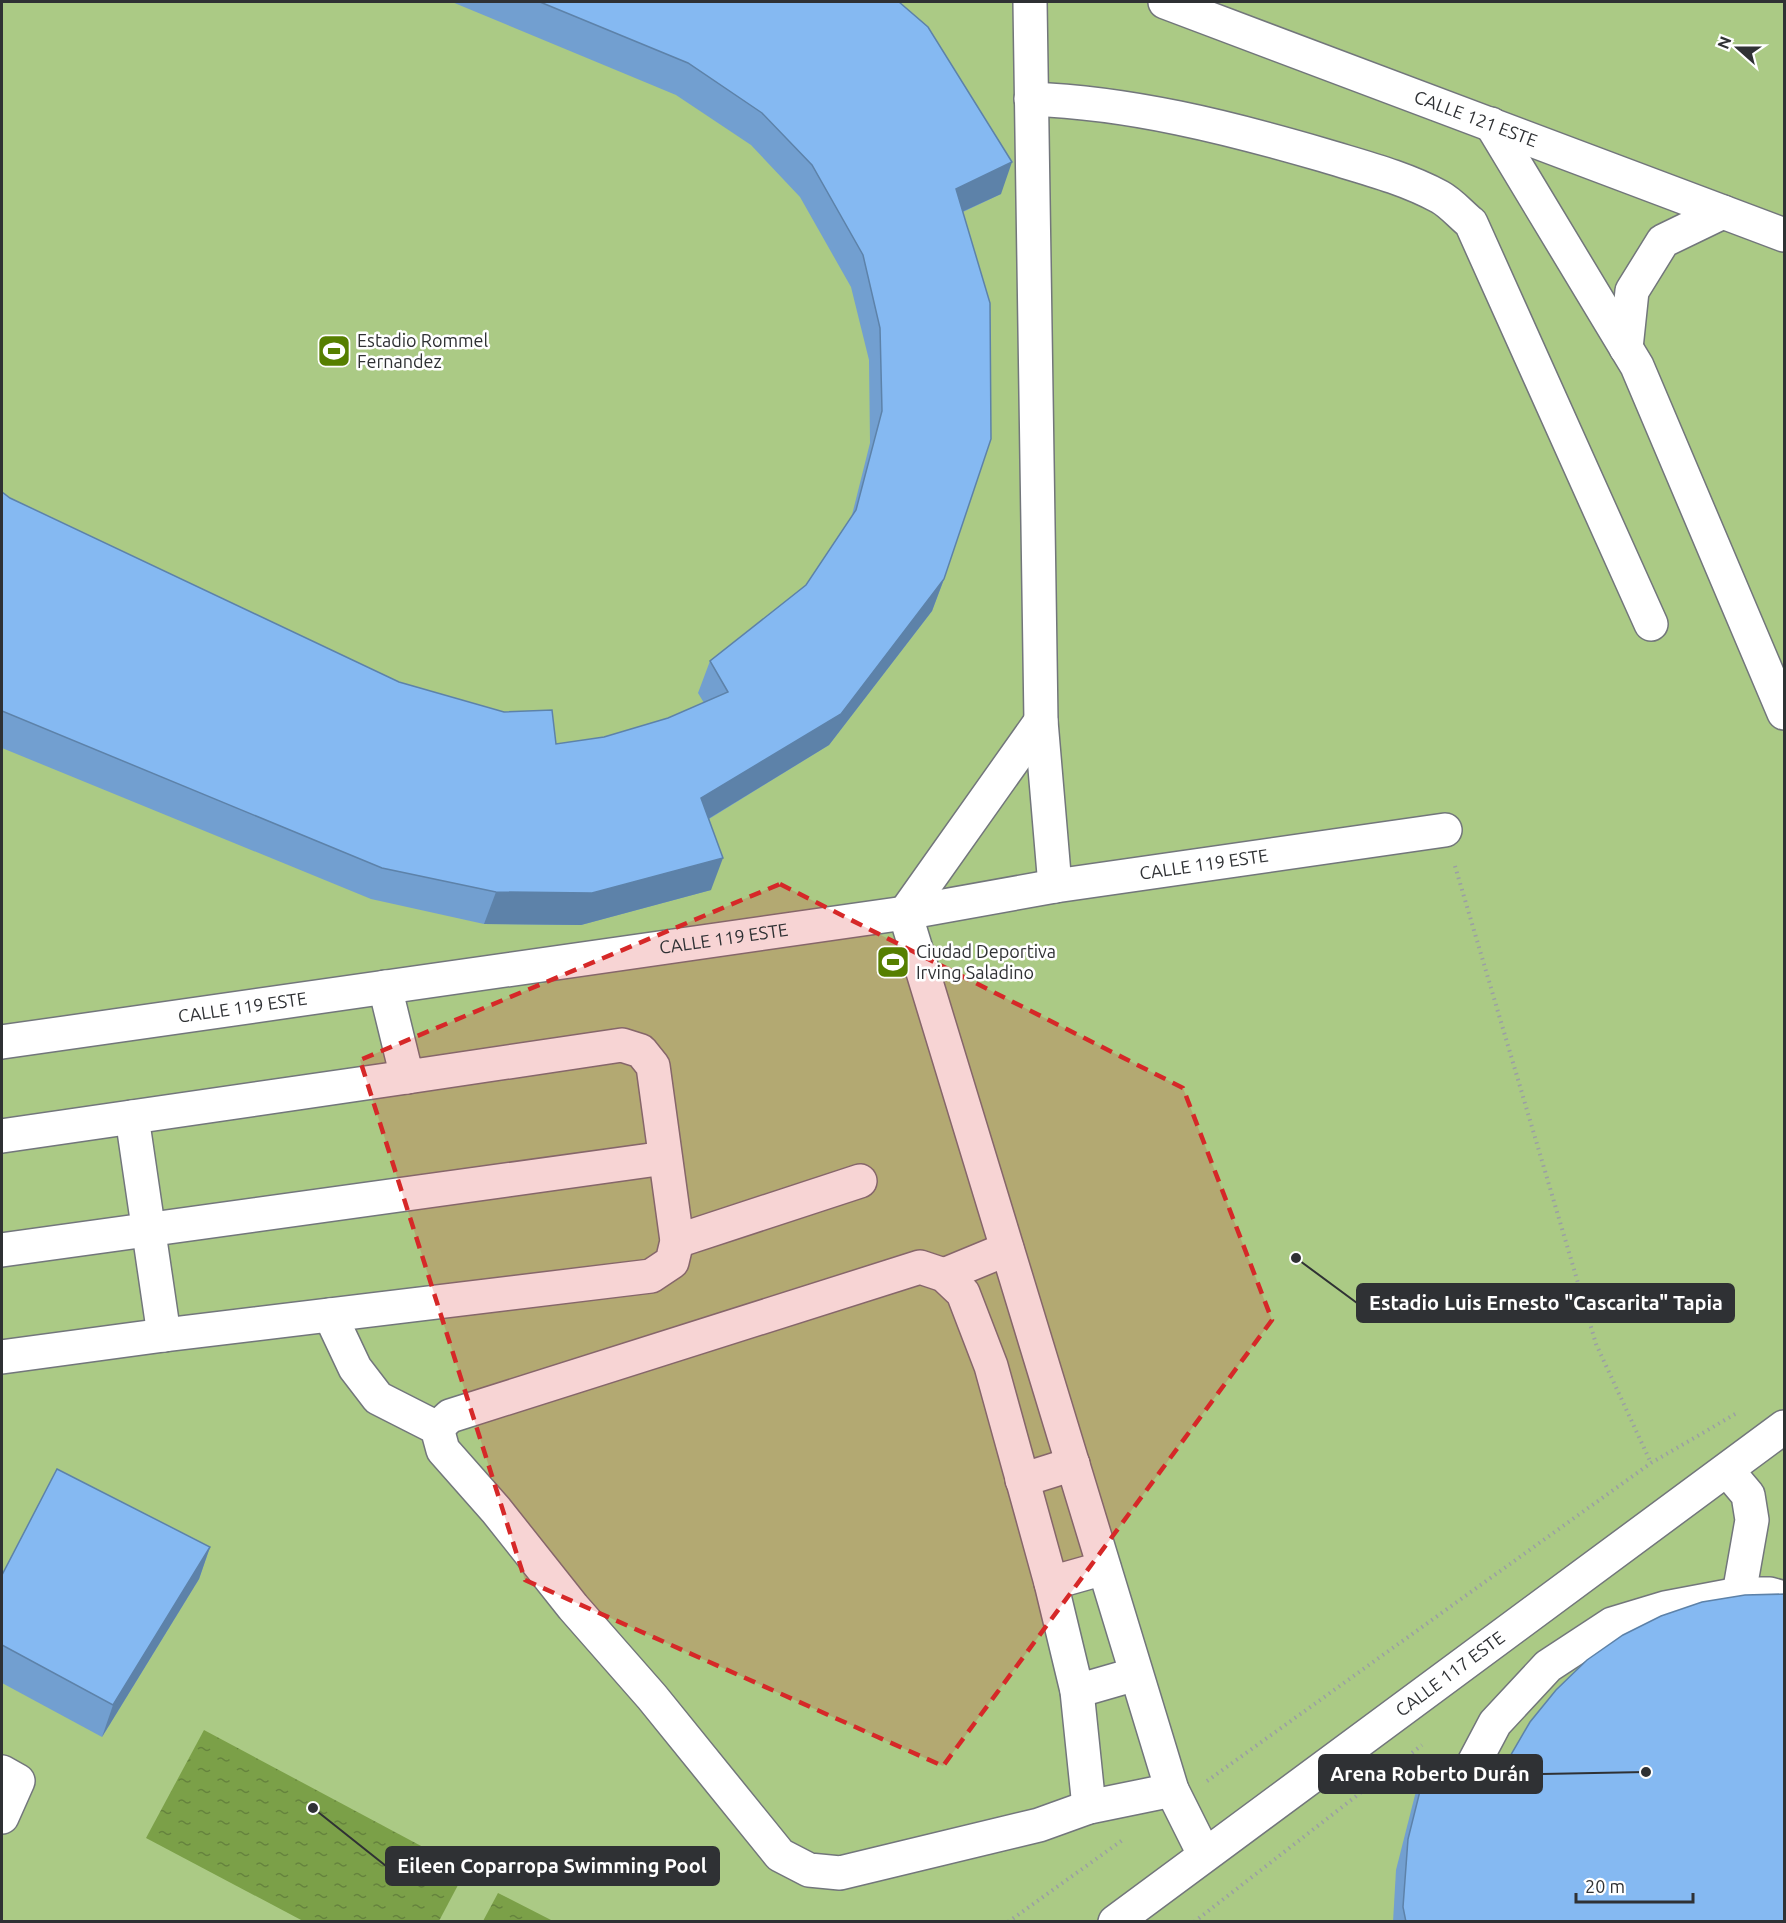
<svg xmlns="http://www.w3.org/2000/svg" width="1786" height="1923" font-family="Ubuntu,sans-serif">
	<style>
		.grass { fill: #abca85 }
		.water { fill: url(#water-ripples) }
		.lines { fill: none; stroke-linecap: round; stroke-linejoin: round }
		.minor-casing { stroke: #72767b; stroke-width: 36 }
		.path { stroke: #9b9fa4; stroke-width: 4; stroke-dasharray: 1.5 4.5; stroke-linecap: butt }
		.minor { stroke: #fff; stroke-width: 33 }
		.wall { fill: #729fd0 }
		.shaded-wall { fill: #5d82a9 }
		.building { fill: #85b9f2; stroke: #5d82a9; stroke-width: 1.5 }
		.marked { fill: #d62828; fill-opacity: 0.2; stroke: #d62828; stroke-width: 4.5; stroke-dasharray: 12 8; stroke-linejoin: round }
		.labels { text-anchor: middle; stroke-width: 5; stroke-linejoin: round; paint-order: stroke }
		.street-label { font-size: 18px; fill: #2f3134; stroke: #fff }
		.poi-label { font-size: 18px; fill: #2f3134; stroke: #fff; text-anchor: start }
		.leader { fill: none; stroke: #2f3134; stroke-width: 2 }
		.callout-dot { fill: #2f3134; stroke: #fff; stroke-width: 2 }
		.callout { fill: #2f3134; stroke: #2f3134; stroke-width: 2 }
		.callout-label { font-size: 20px; text-anchor: middle; font-weight: bold; fill: #fff }
	</style>
	<defs>
		<pattern id="water-ripples" width="26" height="14" patternUnits="userSpaceOnUse" patternTransform="scale(1.5)"><rect width="26" height="14" fill="#7ba048"/><path d="M2 4q2-2 4 0t4 0M15 11q2-2 4 0t4 0" fill="none" stroke="#65833d"/></pattern>
	</defs>
	<rect width="100%" height="100%" fill="#dbe0e6"/>
	<rect class="grass" x="2" y="2" width="1782" height="1919"/>
	<g class="water">
		<path d="M204 1730 466 1870 439 1921H303L146 1838Z"/>
		<path d="M498 1893 553 1921H483Z"/>
	</g>
	<g class="lines">
		<g class="minor-casing">
			<g id="minor">
				<path d="M1030 2 1041 721 1055 886"/>
				<path id="s1" d="M1165 2 1784 235"/>
				<path d="M1031 99C1131 103 1227 127 1323 155 1362 167 1403 177 1440 197 1451 203 1461 215 1471 223L1651 624"/>
				<path d="M1491 124 1637 366 1784 713"/>
				<path d="M1626 348 1632 291 1663 241 1723 212"/>
				<path d="M1041 721 905 913 1172 1790 1204 1854"/>
				<path id="s2" d="M2 1042 905 913 1055 886 1445 830"/>
				<path d="M132 1117 164 1335"/>
				<path d="M2 1136 407 1077"/>
				<path d="M677 1241 860 1181"/>
				<path d="M2 1250 665 1158"/>
				<path d="M944 1275 1007 1249"/>
				<path d="M330 1315 355 1368 378 1398 437 1428 443 1450 496 1510 573 1607 652 1697 780 1855 809 1870 840 1873 1039 1825 1089 1807 1172 1790"/>
				<path d="M2 1357 164 1335 651 1276 672 1262 677 1241 653 1066 641 1051 622 1045 407 1077 385 987"/>
				<path d="M437 1428 450 1416 920 1267 944 1275 963 1293 991 1366 1051 1583 1077 1691 1089 1807"/>
				<path d="M1727 1470 1748 1495 1752 1520 1739 1594"/>
				<path d="M1022 1480 1073 1464"/>
				<path d="M1051 1583 1104 1568"/>
				<path d="M1077 1691 1136 1674"/>
				<path d="M2 1772 18 1781 2 1817"/>
				<path d="M1458 1793 1495 1723 1548 1666 1612 1624 1665 1608 1739 1594H1770L1784 1598"/>
				<path id="s3" d="M1115 1922 1784 1427"/>
			</g>
		</g>
		<g class="path">
			<path d="M1455 866 1596 1344 1651 1463"/>
			<path d="M1207 1781 1651 1463 1737 1413"/>
			<path d="M1008 1922 1124 1839"/>
			<path d="M1194 1922 1422 1745"/>
		</g>
		<use href="#minor" class="minor"/>
	</g>
	<g class="wall">
		<path d="M452 2H899L1001 194 963 212 944 579 932 611 829 745 709 819 711 890 581 925 484 924 371 899 2 748V492L10 498 399 682 556 744 604 737 668 718 704 703 698 693 710 661 806 585 851 519 870 443 869 360 851 287 800 197 751 145 676 95Z"/>
		<path d="M210 1547 199 1579 102 1737 2 1683V1575Z"/>
		<path d="M1427 1763 1785 1922H1393L1396 1870 1415 1795Z"/>
	</g>
	<g class="shaded-wall">
		<path d="M1012 162 1001 194 944 220 956 189Z"/>
		<path d="M944 579 932 611 829 745 690 830 701 798Z"/>
		<path d="M723 858 711 890 581 925 484 924 496 892Z"/>
		<path d="M210 1547 199 1579 102 1737 113 1705Z"/>
	</g>
	<g class="building">
		<path d="M540 2H899L928 27 1012 162 956 189 990 303 991 439 944 579 841 714 701 798 723 858 592 893 496 892 382 868 2 711V492L10 498 399 682 504 712 552 710 556 744 604 737 668 718 728 692 710 661 806 585 856 510 882 411 880 328 863 255 812 165 762 113 688 63Z"/>
		<path d="M57 1469 210 1547 113 1705 2 1645V1575Z"/>
		<path d="M1785 1594V1922H1406L1403 1907 1408 1839 1427 1763 1497 1787 1509 1758 1530 1722 1556 1690 1587 1660 1623 1635 1661 1616 1702 1602 1745 1595Z"/>
	</g>
	<path class="marked" d="M780 884 1183 1088 1272 1320 943 1766 525 1580 360 1060Z"/>
	<defs>
		<g id="stadium-square" transform="scale(1.725)"><rect x="-9" y="-9" width="18" height="18" rx="4" fill="#567f00" stroke="#fff"/><path d="M0-5a6.5 5 0 1 0 0 10a6.5 5 0 1 0 0-10ZM-3.5-1.8h7v3.6h-7Z" fill="#fff"/></g>
	</defs>
	<g fill-rule="evenodd">
		<use href="#stadium-square" x="334" y="351"/>
		<use href="#stadium-square" x="893" y="962"/>
	</g>
	<g class="labels">
		<g class="street-label">
			<text dy="6" stroke="none"><textPath href="#s1" startOffset="332">CALLE 121 ESTE</textPath></text>
			<text dy="6" stroke="none"><textPath href="#s2" startOffset="1215">CALLE 119 ESTE</textPath></text>
			<text dy="6" stroke="none"><textPath href="#s2" startOffset="729">CALLE 119 ESTE</textPath></text>
			<text dy="6" stroke="none"><textPath href="#s2" startOffset="243">CALLE 119 ESTE</textPath></text>
			<text dy="6" stroke="none"><textPath href="#s3" startOffset="417">CALLE 117 ESTE</textPath></text>
		</g>
		<g class="poi-label">
			<text x="357" y="347">Estadio Rommel<tspan x="357" dy="21">Fernandez</tspan></text>
			<text x="916" y="958">Ciudad Deportiva<tspan x="916" dy="21">Irving Saladino</tspan></text>
		</g>
	</g>
	<path class="leader" d="M1296 1258L1357 1303M1646 1772L1542 1774M313 1808L386 1866"/>
	<g class="callout-dot">
		<circle cx="1296" cy="1258" r="6"/>
		<circle cx="1646" cy="1772" r="6"/>
		<circle cx="313" cy="1808" r="6"/>
	</g>
	<g class="callout">
		<rect x="1357" y="1284" width="377" height="38" rx="6"/>
		<rect x="1319" y="1755" width="223" height="38" rx="6"/>
		<rect x="386" y="1847" width="333" height="38" rx="6"/>
	</g>
	<g class="callout-label">
		<text x="1546" y="1310">Estadio Luis Ernesto "Cascarita" Tapia</text>
		<text x="1430" y="1781">Arena Roberto Durán</text>
		<text x="552" y="1873">Eileen Coparropa Swimming Pool</text>
	</g>
	<rect width="1786" height="1923" fill="none" stroke="#2f3134" stroke-width="6"/>
	<g transform="translate(1738 48) rotate(291)" stroke="#ffffff" stroke-width="4.5" paint-order="stroke">
	<path d="M0-4.5L10 22L0 15L-10 22Z" fill="#2f3134"/>
	<text y="-9" font-size="16" font-weight="bold" text-anchor="middle" fill="#2f3134">N</text>
	</g>
	<path d="M1576 1893v9h117v-9" fill="none" stroke="#2f3134" stroke-width="3"/>
	<text x="1585" y="1893" font-size="18" fill="#2f3134" stroke="#ffffff" stroke-width="4.5" paint-order="stroke">20 m</text>
</svg>
